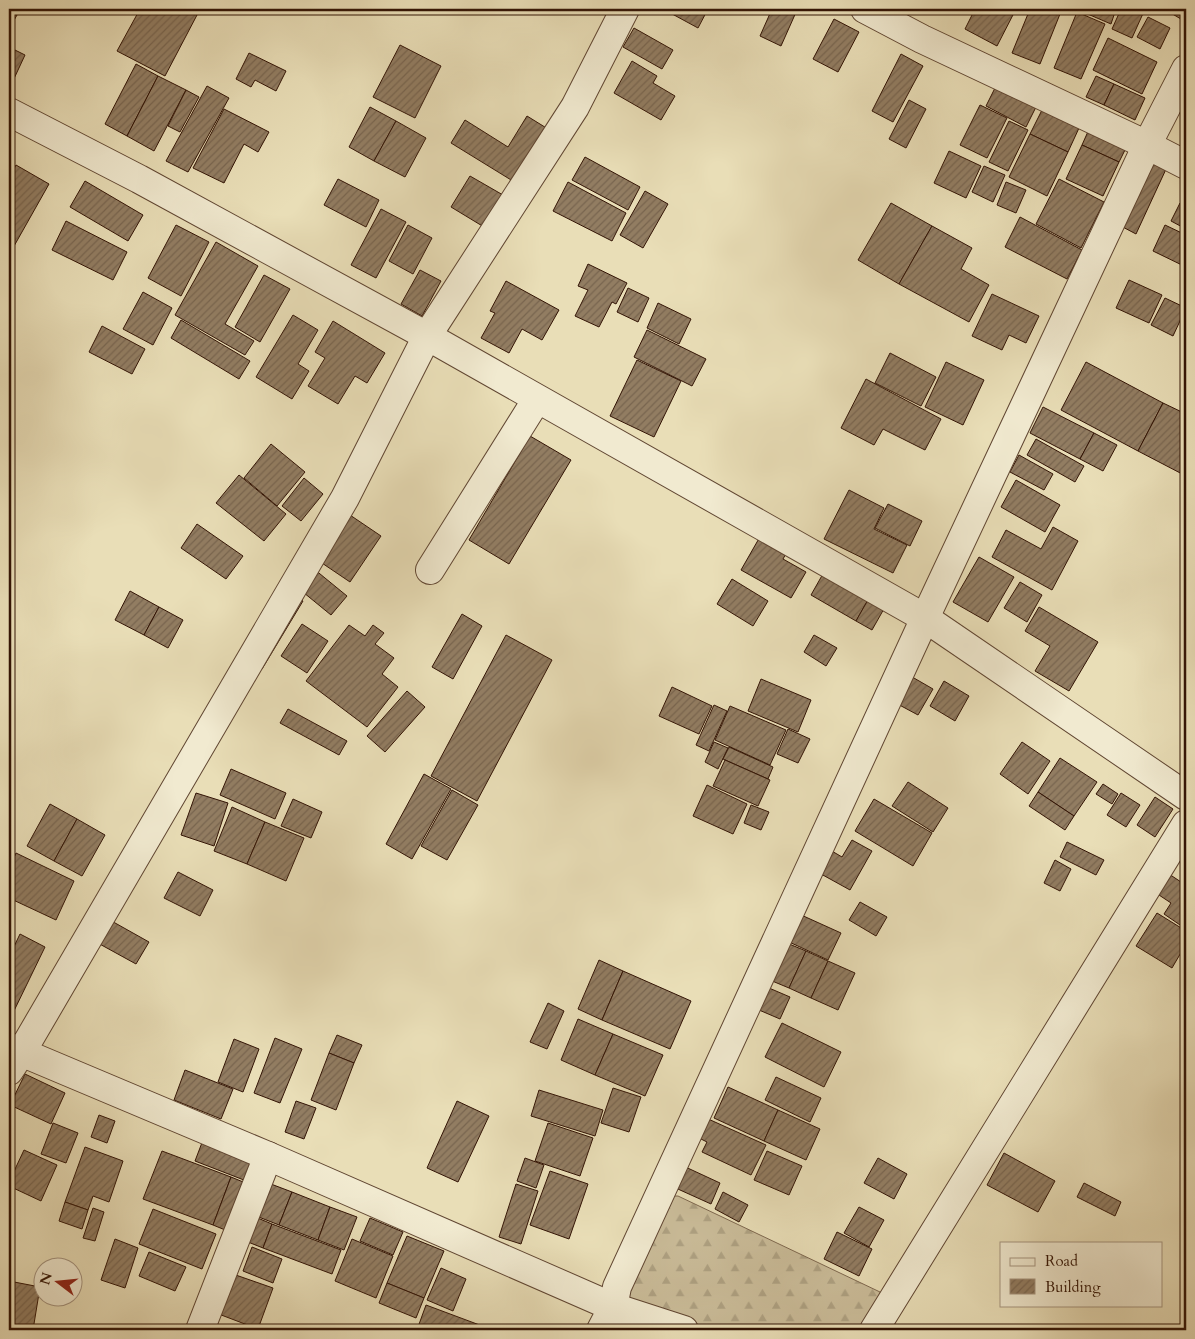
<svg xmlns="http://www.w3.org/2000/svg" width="1195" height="1339" font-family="Cardo,serif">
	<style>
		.forest { fill: url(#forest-firs); stroke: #7e684f }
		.building { fill: url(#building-hatch); stroke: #331405 }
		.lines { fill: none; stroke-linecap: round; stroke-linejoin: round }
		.minor-casing { stroke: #604632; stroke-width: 30 }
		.minor { stroke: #f1ead0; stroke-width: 28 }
	</style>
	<defs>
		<pattern id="forest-firs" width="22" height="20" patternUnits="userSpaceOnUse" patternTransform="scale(1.25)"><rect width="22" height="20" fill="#cabc99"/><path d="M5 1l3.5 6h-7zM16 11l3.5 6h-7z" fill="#aea182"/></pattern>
		<pattern id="building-hatch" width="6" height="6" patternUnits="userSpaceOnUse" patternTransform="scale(1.25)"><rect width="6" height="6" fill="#927d62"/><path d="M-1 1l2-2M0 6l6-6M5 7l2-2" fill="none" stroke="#78654f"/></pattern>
	</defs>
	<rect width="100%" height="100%" fill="#e9deb7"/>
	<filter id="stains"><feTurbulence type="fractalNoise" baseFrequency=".004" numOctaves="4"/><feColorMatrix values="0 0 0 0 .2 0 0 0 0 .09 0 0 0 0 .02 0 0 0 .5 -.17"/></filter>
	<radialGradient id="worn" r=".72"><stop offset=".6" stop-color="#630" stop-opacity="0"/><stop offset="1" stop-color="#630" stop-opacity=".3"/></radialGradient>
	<path class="forest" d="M672 1196H678L880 1292 883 1298 865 1330H697L625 1304 643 1254Z"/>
	<g class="building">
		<path d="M140 9H185L197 15 165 76 117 51Z"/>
		<path d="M663 9H708L698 28Z"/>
		<path d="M772 9 797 10 781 46 760 36Z"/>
		<path d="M975 9H1016L997 46 965 29Z"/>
		<path d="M1030 9H1062L1040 64 1012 53Z"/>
		<path d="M1076 9H1116L1111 24Z"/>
		<path d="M1121 9H1145L1132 38 1112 29Z"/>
		<path d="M1164 9H1186V22Z"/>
		<path d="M9 10 17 15 9 29Z"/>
		<path d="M1077 12 1105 24 1081 79 1054 68Z"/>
		<path d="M1148 17 1170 28 1160 49 1137 37Z"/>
		<path d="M834 19 859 32 838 72 813 59Z"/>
		<path d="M634 28 673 50 662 69 623 47Z"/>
		<path d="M1108 38 1157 62 1142 94 1093 70Z"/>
		<path d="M400 45 441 66 415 118 373 97Z"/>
		<path d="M9 47 25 55 12 83 9 81Z"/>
		<path d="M249 53 286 71 276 91 255 80 251 87 236 79Z"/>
		<path d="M901 54 923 66 893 122 872 111Z"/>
		<path d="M632 61 657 76 653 83 675 96 661 120 614 93Z"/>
		<path d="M136 64 158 76 127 136 105 124Z"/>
		<path d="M158 76 186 90 154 151 127 136Z"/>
		<path d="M1096 76 1114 84 1104 105 1086 97Z"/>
		<path d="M998 82 1038 103 1026 127 986 106Z"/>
		<path d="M1114 84 1145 98 1135 120 1104 105Z"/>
		<path d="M207 86 229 98 188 172 166 161Z"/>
		<path d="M186 90 199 97 180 132 168 126Z"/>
		<path d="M909 100 926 109 906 148 889 139Z"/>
		<path d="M980 105 1007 118 987 158 960 145Z"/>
		<path d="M370 107 396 121 374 161 349 147Z"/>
		<path d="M224 109 269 132 258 152 244 144 224 183 193 168Z"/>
		<path d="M1042 110 1079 128 1068 152 1030 134Z"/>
		<path d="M527 116 548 129 516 183 451 143 465 120 508 147Z"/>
		<path d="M396 121 426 138 405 177 374 161Z"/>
		<path d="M1009 121 1028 130 1008 171 989 162Z"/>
		<path d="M1090 127 1128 144 1119 162 1082 145Z"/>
		<path d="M1030 134 1068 152 1047 196 1009 177Z"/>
		<path d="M1082 145 1119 162 1103 196 1066 179Z"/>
		<path d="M949 151 981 166 966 198 934 183Z"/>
		<path d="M585 157 640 187 628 210 572 180Z"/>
		<path d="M1149 159 1167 167 1136 234 1119 225Z"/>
		<path d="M16 165 49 184 9 255V178Z"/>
		<path d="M984 166 1005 175 993 202 972 192Z"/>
		<path d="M470 176 503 195 484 227 451 207Z"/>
		<path d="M338 179 379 200 366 227 324 205Z"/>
		<path d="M1059 179 1104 202 1081 248 1036 224Z"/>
		<path d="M85 181 143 215 128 241 70 207Z"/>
		<path d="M568 182 626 213 612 241 553 211Z"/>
		<path d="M1006 182 1026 190 1016 213 997 205Z"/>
		<path d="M645 191 668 204 643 248 620 235Z"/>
		<path d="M891 203 932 226 899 284 858 260Z"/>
		<path d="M1180 203 1186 206V229L1171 221Z"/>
		<path d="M381 209 406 222 376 278 351 265Z"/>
		<path d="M1020 217 1082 250 1067 279 1005 247Z"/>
		<path d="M66 221 127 252 113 280 52 250Z"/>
		<path d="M176 225 209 242 181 296 148 278Z"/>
		<path d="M408 225 432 238 413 274 389 261Z"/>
		<path d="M1165 225 1186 235V267L1153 251Z"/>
		<path d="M932 226 972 248 961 269 989 285 969 322 899 284Z"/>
		<path d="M216 242 258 266 225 324 254 341 245 355 175 315Z"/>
		<path d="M588 264 627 283 616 304 612 302 599 327 575 316 588 290 578 286Z"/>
		<path d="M420 270 441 281 422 316 401 304Z"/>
		<path d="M264 275 290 289 260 342 235 327Z"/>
		<path d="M1129 280 1162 295 1149 323 1116 308Z"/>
		<path d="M506 281 559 310 542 340 522 329 509 353 481 338 495 313 490 311Z"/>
		<path d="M628 288 649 298 638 322 617 312Z"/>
		<path d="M143 292 172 308 153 345 123 329Z"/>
		<path d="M992 294 1039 316 1026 343 1009 335 1002 350 972 336Z"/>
		<path d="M1165 298 1186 308 1173 336 1151 325Z"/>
		<path d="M658 303 691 319 679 344 647 328Z"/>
		<path d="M293 315 318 330 298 364 309 371 292 399 256 377Z"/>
		<path d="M181 320 250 361 239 379 171 338Z"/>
		<path d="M333 321 385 353 367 383 355 376 338 404 308 386 325 358 315 352Z"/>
		<path d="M102 326 145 349 132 374 89 352Z"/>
		<path d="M647 330 706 359 692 386 634 357Z"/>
		<path d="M890 353 936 377 921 406 875 383Z"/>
		<path d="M637 360 681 381 654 437 610 416Z"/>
		<path d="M946 362 984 380 963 425 925 407Z"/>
		<path d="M1086 362 1163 403 1138 451 1061 410Z"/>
		<path d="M866 379 941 419 925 450 883 429 874 445 841 428Z"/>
		<path d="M1163 403 1186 414V476L1138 451Z"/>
		<path d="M1043 407 1094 433 1080 459 1030 433Z"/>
		<path d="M1094 433 1117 445 1103 471 1080 459Z"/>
		<path d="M530 436 571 460 509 564 469 540Z"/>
		<path d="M1036 439 1084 466 1075 482 1027 455Z"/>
		<path d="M271 444 305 472 277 506 244 478Z"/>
		<path d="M1019 455 1053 474 1044 490 1010 472Z"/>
		<path d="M239 475 286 514 264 541 216 503Z"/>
		<path d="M304 478 323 494 301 521 282 506Z"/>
		<path d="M1016 480 1060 505 1045 532 1001 507Z"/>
		<path d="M849 490 884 508 874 529 907 545 893 573 824 539Z"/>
		<path d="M888 504 922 521 910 546 875 528Z"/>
		<path d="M347 513 381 536 350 582 316 559Z"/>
		<path d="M197 524 243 556 226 579 181 548Z"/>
		<path d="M1053 527 1078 541 1052 590 992 557 1006 530 1041 549Z"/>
		<path d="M761 535 788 550 783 559 806 572 791 598 741 570Z"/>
		<path d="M979 557 1014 577 988 622 953 602Z"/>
		<path d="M314 569 347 596 331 615 298 588Z"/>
		<path d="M824 572 869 598 856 621 811 595Z"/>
		<path d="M732 579 768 601 753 626 717 604Z"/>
		<path d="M1020 582 1042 595 1027 622 1004 608Z"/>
		<path d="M130 591 159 607 144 635 115 620Z"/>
		<path d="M296 596 303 601 262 669 255 664Z"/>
		<path d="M869 598 885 607 872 630 856 621Z"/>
		<path d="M159 607 183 620 168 648 144 635Z"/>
		<path d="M1039 607 1098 642 1069 691 1035 671 1050 646 1025 631Z"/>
		<path d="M462 614 482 626 453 679 432 667Z"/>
		<path d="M302 624 328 641 307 673 281 656Z"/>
		<path d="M349 625 365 636 373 625 384 633 375 644 394 658 382 674 398 687 367 727 306 681Z"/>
		<path d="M506 635 552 660 477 801 431 776Z"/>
		<path d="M814 635 837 648 826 666 804 652Z"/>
		<path d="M907 674 933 689 918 715 892 701Z"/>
		<path d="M761 679 811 700 798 732 748 711Z"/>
		<path d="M944 681 969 696 955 721 930 706Z"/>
		<path d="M672 687 712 706 699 734 659 716Z"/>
		<path d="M407 691 425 707 385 752 367 736Z"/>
		<path d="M714 705 727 711 709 751 696 745Z"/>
		<path d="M730 706 786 730 770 765 715 740Z"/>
		<path d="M288 709 347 741 339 755 280 723Z"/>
		<path d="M788 729 810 739 798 763 777 754Z"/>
		<path d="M714 742 728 748 718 769 705 762Z"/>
		<path d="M1022 742 1050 761 1028 794 1000 774Z"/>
		<path d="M729 747 773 767 768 779 723 759Z"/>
		<path d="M1060 758 1097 782 1074 816 1038 792Z"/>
		<path d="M725 760 770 780 758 806 713 786Z"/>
		<path d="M231 769 286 793 275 819 220 795Z"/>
		<path d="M424 774 451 789 412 859 386 844Z"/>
		<path d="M908 782 948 808 933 832 892 806Z"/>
		<path d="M1103 784 1118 794 1112 804 1096 794Z"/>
		<path d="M707 785 747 804 733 834 693 816Z"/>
		<path d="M452 790 478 805 447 860 421 846Z"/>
		<path d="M1038 792 1074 816 1065 830 1029 806Z"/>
		<path d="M196 793 228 803 214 846 181 835Z"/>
		<path d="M1121 793 1140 805 1126 827 1107 815Z"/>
		<path d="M1155 797 1173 809 1155 837 1137 825Z"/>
		<path d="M293 799 322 812 311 838 281 826Z"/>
		<path d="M874 799 932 833 913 866 855 831Z"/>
		<path d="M50 804 77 819 54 861 27 846Z"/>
		<path d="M751 805 769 812 761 830 744 823Z"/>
		<path d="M232 807 265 822 247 864 214 851Z"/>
		<path d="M77 819 105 835 82 876 54 861Z"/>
		<path d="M265 822 304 838 286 881 247 864Z"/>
		<path d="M852 840 872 851 850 890 812 869 825 847 842 857Z"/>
		<path d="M1067 842 1104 860 1096 875 1060 857Z"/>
		<path d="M16 853 74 881 56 920 9 898V869Z"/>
		<path d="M1055 860 1071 869 1060 891 1044 883Z"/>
		<path d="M1163 870 1184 884 1186 881V922L1183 927 1164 914 1171 903 1150 889Z"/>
		<path d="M178 872 213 890 200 916 164 898Z"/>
		<path d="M860 902 887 917 876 936 849 920Z"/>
		<path d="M1157 913 1186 931V944L1172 968 1136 946Z"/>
		<path d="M799 914 841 933 828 960 787 941Z"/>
		<path d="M108 919 149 942 136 964 96 942Z"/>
		<path d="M20 934 45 947 11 1017 9 1015V957Z"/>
		<path d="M782 941 806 951 789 988 765 978Z"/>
		<path d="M806 951 828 961 811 998 789 988Z"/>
		<path d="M599 960 623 971 602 1020 578 1009Z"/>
		<path d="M828 961 855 973 838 1010 811 998Z"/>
		<path d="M623 971 691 1001 670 1049 602 1020Z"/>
		<path d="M762 985 790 997 780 1019 752 1007Z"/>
		<path d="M548 1003 564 1011 547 1049 530 1042Z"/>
		<path d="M578 1019 613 1034 595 1075 561 1060Z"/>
		<path d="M782 1023 841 1052 824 1087 765 1057Z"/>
		<path d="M613 1034 663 1055 645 1096 595 1075Z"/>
		<path d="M337 1035 362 1045 354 1063 329 1053Z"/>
		<path d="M275 1038 302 1049 280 1103 254 1093Z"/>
		<path d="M234 1039 259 1049 243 1092 218 1082Z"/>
		<path d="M329 1053 354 1063 336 1110 311 1100Z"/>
		<path d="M185 1070 233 1089 221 1119 174 1100Z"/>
		<path d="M25 1074 65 1093 51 1124 10 1105Z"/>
		<path d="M776 1077 821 1098 810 1122 765 1100Z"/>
		<path d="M728 1087 778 1110 764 1141 714 1118Z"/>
		<path d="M613 1088 641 1097 629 1132 601 1123Z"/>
		<path d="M539 1090 603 1110 595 1136 531 1116Z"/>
		<path d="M296 1101 316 1108 304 1139 285 1132Z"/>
		<path d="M457 1101 489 1116 458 1182 427 1168Z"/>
		<path d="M778 1110 820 1129 806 1160 764 1141Z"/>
		<path d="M99 1115 115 1121 107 1143 91 1137Z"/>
		<path d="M706 1118 766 1145 751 1175 702 1152 707 1142 697 1137Z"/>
		<path d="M53 1123 78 1133 66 1163 41 1154Z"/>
		<path d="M548 1123 593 1138 580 1176 535 1161Z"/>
		<path d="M203 1140 258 1162 249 1182 195 1161Z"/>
		<path d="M85 1147 123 1161 109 1202 93 1196 88 1210 65 1202Z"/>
		<path d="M24 1150 57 1165 41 1201 9 1186V1182Z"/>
		<path d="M162 1151 231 1177 213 1225 143 1199Z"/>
		<path d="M767 1151 802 1166 789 1195 754 1180Z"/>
		<path d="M1004 1153 1055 1181 1038 1212 987 1185Z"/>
		<path d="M525 1158 544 1165 536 1188 517 1181Z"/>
		<path d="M878 1158 907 1174 894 1199 864 1183Z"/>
		<path d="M679 1164 720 1183 711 1204 669 1185Z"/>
		<path d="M550 1171 588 1184 569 1239 530 1225Z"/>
		<path d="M231 1177 253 1186 235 1234 213 1225Z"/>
		<path d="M263 1181 292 1192 279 1225 251 1214Z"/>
		<path d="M1084 1183 1121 1202 1115 1216 1077 1197Z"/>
		<path d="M516 1184 538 1191 521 1244 499 1237Z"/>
		<path d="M292 1192 330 1207 318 1240 279 1225Z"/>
		<path d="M723 1192 748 1205 739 1222 715 1209Z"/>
		<path d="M65 1202 88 1210 82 1229 59 1221Z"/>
		<path d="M330 1207 357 1217 344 1250 318 1240Z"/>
		<path d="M859 1207 884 1220 869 1247 844 1233Z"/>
		<path d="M93 1208 104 1212 95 1241 83 1238Z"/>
		<path d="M153 1209 216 1234 202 1269 139 1244Z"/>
		<path d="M248 1214 272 1224 263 1248 238 1238Z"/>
		<path d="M370 1218 403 1232 393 1255 360 1241Z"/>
		<path d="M272 1224 341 1250 332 1274 263 1248Z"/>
		<path d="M837 1232 872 1249 859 1276 824 1259Z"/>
		<path d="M407 1236 444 1251 424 1298 387 1283Z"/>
		<path d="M115 1239 138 1248 125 1288 101 1280Z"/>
		<path d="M352 1239 393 1256 376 1298 335 1281Z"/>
		<path d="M252 1247 282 1259 273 1283 243 1271Z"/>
		<path d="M149 1252 186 1267 175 1291 139 1276Z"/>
		<path d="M441 1268 466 1279 453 1311 427 1300Z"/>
		<path d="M230 1273 273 1288 258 1329 216 1313Z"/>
		<path d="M9 1281 40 1287 33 1330H9Z"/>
		<path d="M387 1283 424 1298 416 1318 379 1303Z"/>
		<path d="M426 1305 493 1330H426L418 1327Z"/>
		<path d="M621 1312 662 1330H613Z"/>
		<path d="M44 1325 73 1330H43Z"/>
	</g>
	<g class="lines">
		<g class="minor-casing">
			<g id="minor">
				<path d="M865 9 922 39 1147 145 1186 69"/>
				<path d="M9 112 139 179 427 336 925 618 1186 796"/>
				<path d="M430 570 537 399"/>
				<path d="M9 1047 268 1156 613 1307 684 1330"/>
				<path d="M9 1071 21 1053 345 498 427 336 575 107 625 9"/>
				<path d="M200 1330 268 1156"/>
				<path d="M601 1330 613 1307 617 1287 925 618 1147 145 1186 165"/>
				<path d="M874 1330 1186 824"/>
			</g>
		</g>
		<use href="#minor" class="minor"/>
	</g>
	<rect width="1195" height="1339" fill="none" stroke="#e9deb7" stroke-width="30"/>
	<rect x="10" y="10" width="1175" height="1319" fill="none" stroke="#331405" stroke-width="2.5"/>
	<rect x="15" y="15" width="1165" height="1309" fill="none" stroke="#331405"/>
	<rect x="1000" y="1242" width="162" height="65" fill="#f1ead0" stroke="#a5947f"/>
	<rect x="1010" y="1258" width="25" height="8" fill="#f1ead0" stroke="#a5947f"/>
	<text x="1045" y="1266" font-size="15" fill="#331405">Road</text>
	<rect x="1010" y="1279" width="25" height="15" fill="url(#building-hatch)" stroke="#a5947f"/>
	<text x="1045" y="1292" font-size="15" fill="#331405">Building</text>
	<g transform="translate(58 1282) rotate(286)"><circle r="24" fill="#f1ead0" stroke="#a5947f"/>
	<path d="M0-4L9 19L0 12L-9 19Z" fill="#8f2418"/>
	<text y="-8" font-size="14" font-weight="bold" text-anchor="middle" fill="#331405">N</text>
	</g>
	<rect width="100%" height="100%" filter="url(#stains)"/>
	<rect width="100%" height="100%" fill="url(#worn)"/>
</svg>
